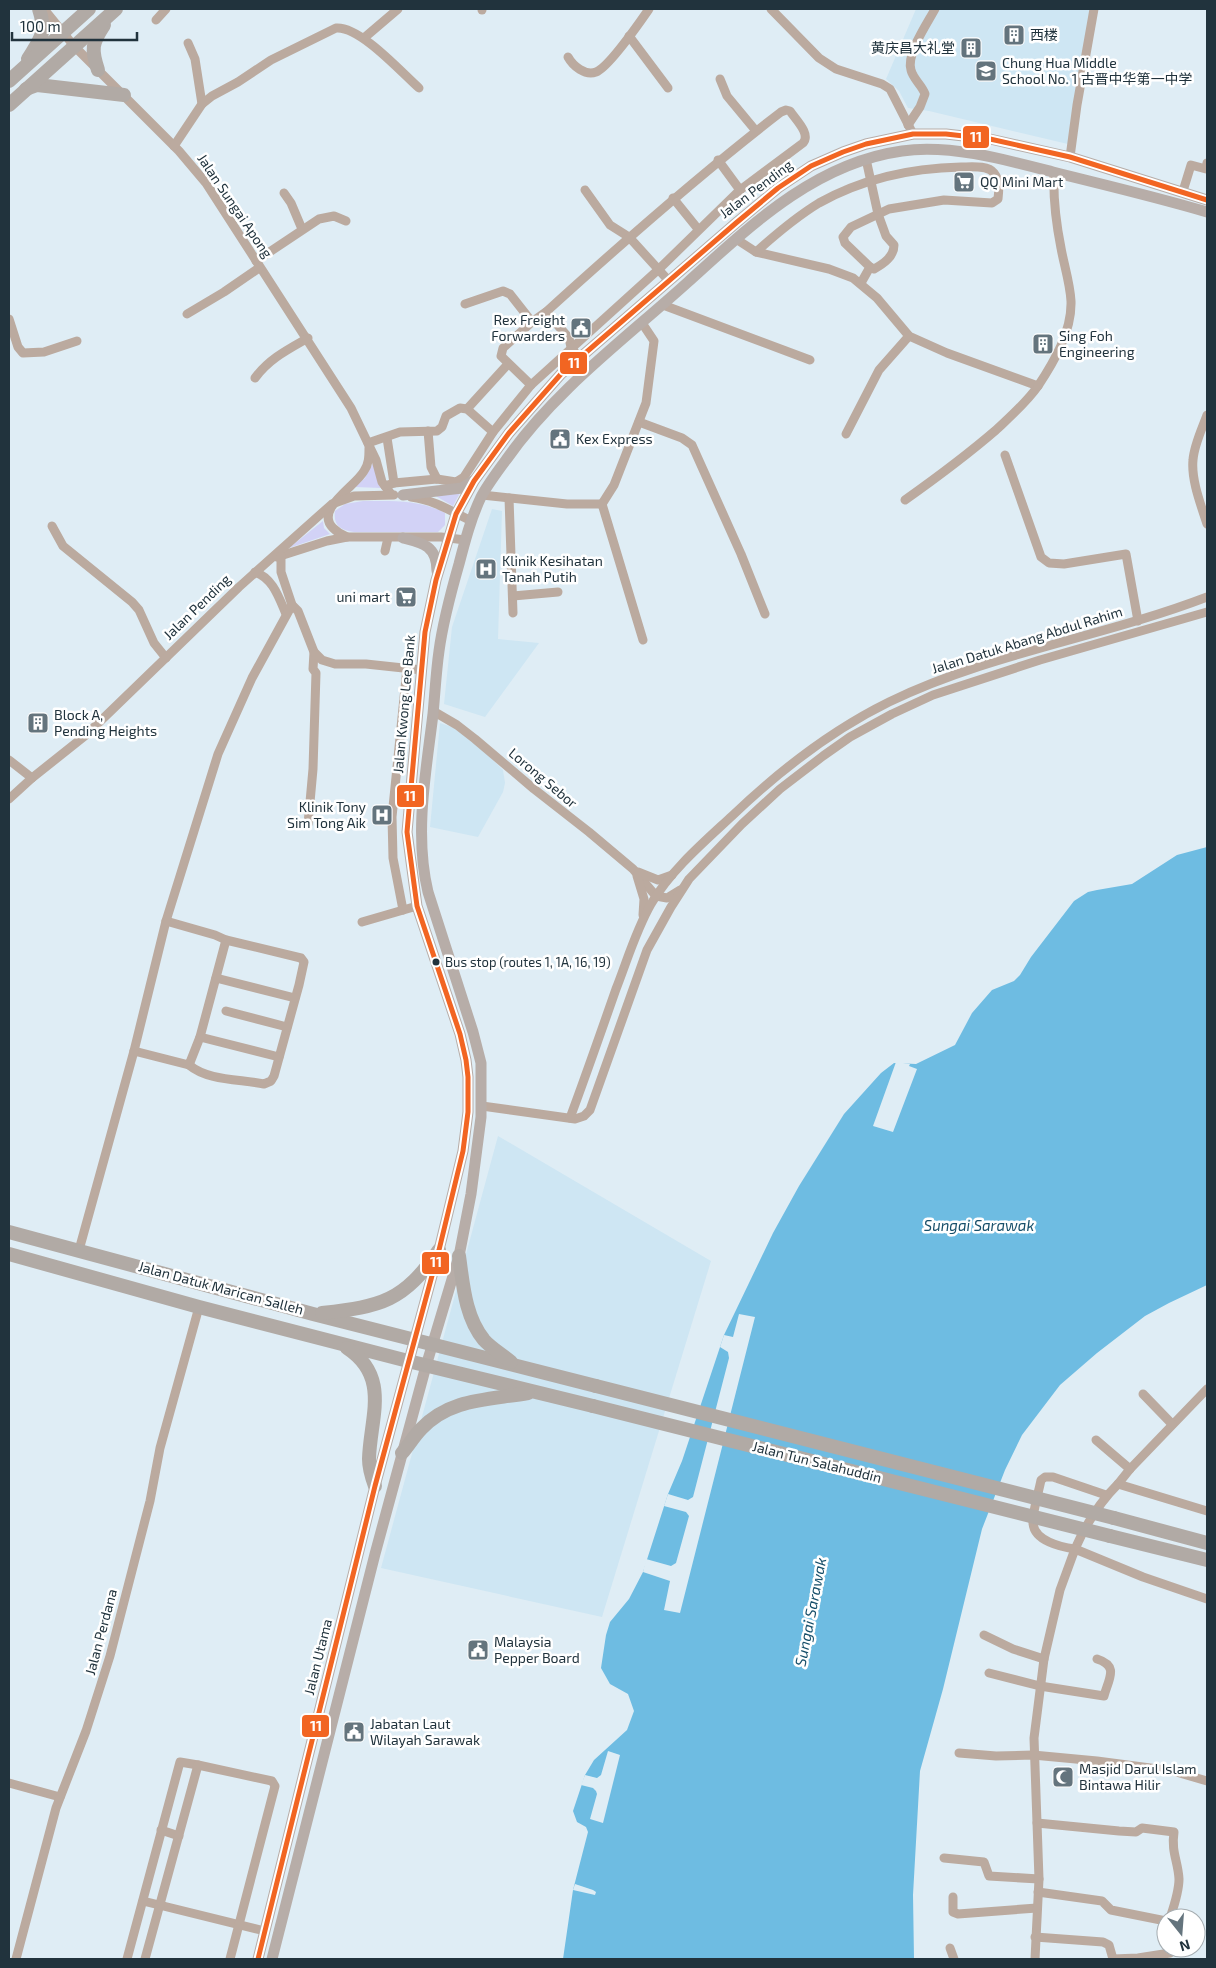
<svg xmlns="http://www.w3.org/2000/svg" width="1216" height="1968" font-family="'Exo 2','Noto Sans SC',sans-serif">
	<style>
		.built { fill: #cee6f3 }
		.green { fill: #d2d2f6 }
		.water { fill: #6ebce2 }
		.pier { fill: #dfedf5 }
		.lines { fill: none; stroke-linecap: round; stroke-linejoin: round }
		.minor { stroke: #bbaa9f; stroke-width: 9 }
		.major { stroke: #b7ada8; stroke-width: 11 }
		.highway { stroke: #b1aaa5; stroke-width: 14 }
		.highway-bridge { stroke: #b1aaa5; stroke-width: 14 }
		.bus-1-casing { stroke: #fff; stroke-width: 9 }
		.bus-1 { stroke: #f26522; stroke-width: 5 }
		.bus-dot { fill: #21333d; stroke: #fff; stroke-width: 2 }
		.labels { text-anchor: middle; stroke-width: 5; stroke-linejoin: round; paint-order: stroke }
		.bus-label { font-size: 13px; fill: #21333d; stroke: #fff; text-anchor: start }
		.poi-label { font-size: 14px; fill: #21333d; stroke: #fff; text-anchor: start }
		.street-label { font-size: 14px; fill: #21333d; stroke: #fff }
		.water-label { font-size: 15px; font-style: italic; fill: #174f6a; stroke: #fff }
		.line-badge { stroke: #fff; stroke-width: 2 }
		.badge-label { font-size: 14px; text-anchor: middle; font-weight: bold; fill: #fff }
	</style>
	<rect width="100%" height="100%" fill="#dfedf5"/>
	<g class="built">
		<path d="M916 9H1091L1072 145 929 111 908 108 899 91 886 79Z"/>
		<path d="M492 509 502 511 498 639 539 643 485 717 444 704 452 627Z"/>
		<path d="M440 723 464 731 503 770 505 783 503 792 478 837 430 827Z"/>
		<path d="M498 1136 711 1261 602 1617 381 1568Z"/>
	</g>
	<g class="green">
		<path d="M373 463 381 488 355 487 365 478Z"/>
		<path d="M460 493 453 506 434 495Z"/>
		<path d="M363 501C390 501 420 499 445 513V525L438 532H354C341 530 333 526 335 511L345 504Z"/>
		<path d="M323 521 324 528 330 534 289 548Z"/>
	</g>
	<path class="water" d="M1207 847V1285L1169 1303 1145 1316 1097 1353 1060 1385 1022 1435 1005 1470 982 1529 943 1689 920 1771 913 1895 914 1959H563L573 1890 588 1832 586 1827 577 1822 573 1811 585 1775 594 1760 627 1730 634 1711 628 1694 610 1684 601 1668 606 1635 610 1622 629 1599 643 1572 668 1494 682 1461 724 1335 773 1233 799 1186 844 1114 881 1073 894 1063 916 1064 955 1045 972 1013 992 990 1014 981 1020 975 1031 957 1074 901 1088 892 1097 890 1132 884 1177 855Z"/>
	<g class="pier">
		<path d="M896 1062 910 1064 909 1066 917 1069 893 1132 873 1126Z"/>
		<path d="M739 1314 755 1317 680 1613 664 1610 670 1581 643 1572 646 1559 671 1566 676 1563 689 1516 686 1512 664 1506 668 1494 688 1500 693 1497 729 1358 728 1352 720 1347 724 1335 733 1337Z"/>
		<path d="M608 1751 620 1755 603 1823 590 1819 597 1794 596 1791 593 1788 581 1785 585 1775 597 1778 601 1775Z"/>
		<path d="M575 1884 593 1890 596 1892 595 1895 573 1890Z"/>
	</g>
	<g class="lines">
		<g class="minor">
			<path d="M44 9 74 46 179 151 206 183 351 408 376 460 382 482 391 494"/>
			<path d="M482 9V10"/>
			<path d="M771 9 819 58 836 69 882 84 890 89 913 134"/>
			<path d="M156 20 166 9"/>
			<path d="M629 36 668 88"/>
			<path d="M364 38 398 9"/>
			<path d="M188 43 195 59 202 104"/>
			<path d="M568 57C573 66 585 76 596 72 609 67 640 22 649 9"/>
			<path d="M720 79 727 96 756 131"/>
			<path d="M908 125 920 107 925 94C922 85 913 79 911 70 906 54 927 24 935 9"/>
			<path d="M174 146 202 104 212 96 238 82 271 60 336 28C360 26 401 72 419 88"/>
			<path d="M1070 157 1077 105 1094 9"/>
			<path d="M866 159 878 214 886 236 894 245C894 257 883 264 874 269L870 267"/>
			<path d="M718 160 740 190"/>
			<path d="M585 190 610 225 629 237 668 280"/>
			<path d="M1183 191 1191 165 1206 169 1207 163"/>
			<path d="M284 193 291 203 302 229"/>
			<path d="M673 198 698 229"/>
			<path d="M736 239 756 252 829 269 853 278 877 298 909 336 947 353 1038 386C1027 402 1011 416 996 430 967 455 936 478 905 500"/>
			<path d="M756 252C776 234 796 217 819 203 862 179 912 168 961 167 971 167 988 165 994 173 1000 181 999 190 998 199L992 203 944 200 889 209 851 227 843 237 845 243 870 267 861 283"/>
			<path d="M256 261 319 219 334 216 346 221"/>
			<path d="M663 305 810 360"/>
			<path d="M546 312 569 338 571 347 579 358"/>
			<path d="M187 314 224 292 259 268"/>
			<path d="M9 319 18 347 23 353 44 352 77 341"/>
			<path d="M642 323 654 341 646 403 614 485 602 504 643 640"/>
			<path d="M255 378C269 359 287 350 308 338"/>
			<path d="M531 385 501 356 503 348 532 322"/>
			<path d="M1038 386C1054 362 1072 331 1071 301 1070 283 1064 265 1061 248 1056 223 1053 198 1054 172"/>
			<path d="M467 409 508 364"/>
			<path d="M1207 415C1202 429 1194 445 1193 460 1191 480 1201 505 1207 524"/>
			<path d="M639 422 682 438 692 445 741 554 765 614"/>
			<path d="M428 431 431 467 437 479"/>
			<path d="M846 434 879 370 909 336"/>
			<path d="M387 438 394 483"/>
			<path d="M368 443 400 432 437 431 442 427 446 416 460 408 467 409 493 432"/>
			<path d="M1005 455 1041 557 1049 563 1064 564 1126 554 1138 621"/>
			<path d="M385 486 394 483 437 479 456 482 464 477 493 432 531 385 659 269 740 190 803 143C811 134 796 120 790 111L786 110 781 112C699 175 622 243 546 312L532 322 510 294 503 291 465 304"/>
			<path d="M482 495 567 504H602"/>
			<path d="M411 497C434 500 451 511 471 521"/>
			<path d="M509 498 513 613"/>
			<path d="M52 526 63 546 132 602 139 610 154 643 166 658"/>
			<path d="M347 537C342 535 337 532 333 528 314 509 356 486 364 471 369 464 369 456 369 448"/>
			<path d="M385 551 388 538"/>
			<path d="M277 557 327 541 347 537H441L465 540"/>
			<path d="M255 572C273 578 279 598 286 614"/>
			<path d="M513 596 558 592"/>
			<path d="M292 605 298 611 314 652 313 669 316 673 313 769 308 824"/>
			<path d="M314 652 322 660 335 664H366L422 670"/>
			<path d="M433 711 457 725 475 739 534 789 589 832 633 869 656 896 667 898 680 890"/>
			<path d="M9 760 32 778"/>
			<path d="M9 799 32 778 86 735 239 587 332 504 354 496 394 495"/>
			<path d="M638 872 658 880 672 875"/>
			<path d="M637 876 644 899 643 915"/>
			<path d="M403 910 393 858 392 817 407 668"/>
			<path d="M166 921 215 935 226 940 301 958 304 962 299 985 274 1076 271 1081 264 1084C240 1079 208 1081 189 1065"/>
			<path d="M362 922 417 906"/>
			<path d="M216 978 295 998"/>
			<path d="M226 1011 287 1027"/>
			<path d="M200 1037 279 1057"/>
			<path d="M134 1051 189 1065 200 1037 226 940"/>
			<path d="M482 1106 575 1119 584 1116 590 1110 647 950 671 907 689 879 742 824 780 789 823 756 850 737 892 714 933 695 1040 660 1207 612"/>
			<path d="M570 1118C586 1075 601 1032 616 989 627 961 636 930 651 904 671 870 704 842 732 816 779 771 830 731 889 702 990 653 1103 637 1207 597"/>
			<path d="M79 1250 134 1051 166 921 218 754 252 678 292 605 281 572V556"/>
			<path d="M1207 1389 1130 1469 1118 1484 1207 1511"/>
			<path d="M1143 1394 1172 1424"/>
			<path d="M1096 1440 1130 1469"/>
			<path d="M1106 1495 1053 1477H1045L1041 1480C1039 1491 1032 1513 1033 1523 1034 1541 1061 1547 1075 1549 1085 1526 1100 1502 1118 1484"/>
			<path d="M984 1635 1013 1649 1044 1659"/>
			<path d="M989 1673 1040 1686 1104 1696C1109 1678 1119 1666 1097 1659"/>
			<path d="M959 1753 996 1756 1033 1755 1097 1761 1173 1771 1207 1781"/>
			<path d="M9 1783 60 1797"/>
			<path d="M1037 1823 1119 1831 1136 1832 1142 1828 1174 1832C1171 1852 1178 1861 1179 1879 1179 1892 1174 1906 1170 1918"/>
			<path d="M161 1830 179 1836"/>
			<path d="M944 1858 984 1862 989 1876 1039 1879"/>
			<path d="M1038 1892 1102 1901 1111 1910 1166 1921"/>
			<path d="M953 1897V1912L958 1914 1037 1908"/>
			<path d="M143 1901 265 1931"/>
			<path d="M1035 1937 1103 1942 1109 1945 1113 1959 1138 1958 1170 1953"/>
			<path d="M950 1948 954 1959"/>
			<path d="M16 1959 56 1808 86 1731 110 1656 150 1501 160 1448 199 1307"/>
			<path d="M127 1959 180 1762 198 1765"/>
			<path d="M145 1959 198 1765 272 1781 275 1786 230 1959"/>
			<path d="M1035 1959 1039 1879 1034 1738 1044 1659 1060 1590 1075 1549 1143 1577 1207 1599"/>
		</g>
		<g class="major">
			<path d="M403 495 462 488 473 481"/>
			<path d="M403 538C423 543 437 546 437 571"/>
			<path d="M258 1959 375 1486 439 1250 463 1151 468 1112V1077L466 1060 460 1034 417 906 407 832 425 632 436 580 456 514 474 481 509 433 561 374 736 223 778 188 811 166 843 152 866 144 913 134H946L990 139 1070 157 1207 200"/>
			<path d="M272 1959 375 1554 426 1366 459 1256 471 1194 481 1117V1063L473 1032 428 892C414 834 426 772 433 714 435 693 436 672 439 651 443 621 451 592 459 564 465 541 471 518 481 497 488 484 497 472 506 460 555 390 625 339 688 282 750 226 815 163 902 151 950 144 1007 160 1053 172 1105 185 1156 197 1207 212"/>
		</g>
		<g class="highway">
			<path d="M28 59C41 38 47 33 39 9"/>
			<path d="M98 70C91 49 92 43 104 25"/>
			<path d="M9 81 89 9"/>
			<path d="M26 89 37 85 46 86 124 95"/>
			<path d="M9 105 116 9"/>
			<path d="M9 1232 313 1314 596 1386"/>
			<path d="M9 1254 199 1307 408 1361 593 1406"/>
			<path d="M459 1256C463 1284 465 1317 484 1340 491 1348 503 1355 511 1362"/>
			<path d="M322 1313C382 1306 403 1302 439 1250"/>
			<path d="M347 1348C391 1377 370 1418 369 1459 369 1468 372 1478 375 1486"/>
			<path d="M402 1453C409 1445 414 1436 421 1429 450 1398 489 1400 528 1393"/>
			<path d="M1114 1518 1207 1543"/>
			<path d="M1110 1536 1207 1560"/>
		</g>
		<g class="highway-bridge">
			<path d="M596 1386 1114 1518"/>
			<path d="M593 1406 1110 1536"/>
		</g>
		<g class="bus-1-casing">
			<path id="bus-1" d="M258 1959 375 1486 439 1250 463 1151 468 1112V1077L466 1060 460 1034 417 906 407 832 425 632 436 580 456 514 474 481 509 433 561 374 736 223 778 188 811 166 843 152 866 144 913 134H946L990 139 1070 157 1207 200"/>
		</g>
		<use href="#bus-1" class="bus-1"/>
	</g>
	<defs>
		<g id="building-square" transform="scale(1.125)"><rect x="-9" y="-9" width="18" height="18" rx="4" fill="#64747d" stroke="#fff"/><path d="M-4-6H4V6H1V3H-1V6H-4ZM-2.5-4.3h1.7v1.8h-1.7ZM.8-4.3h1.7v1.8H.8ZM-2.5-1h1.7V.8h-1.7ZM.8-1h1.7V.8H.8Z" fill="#fff"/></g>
		<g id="school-square" transform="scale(1.125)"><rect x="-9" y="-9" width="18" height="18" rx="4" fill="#64747d" stroke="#fff"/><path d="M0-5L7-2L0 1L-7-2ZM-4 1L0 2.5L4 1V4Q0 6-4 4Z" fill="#fff"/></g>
		<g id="supermarket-square" transform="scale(1.125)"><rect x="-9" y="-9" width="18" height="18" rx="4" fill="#64747d" stroke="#fff"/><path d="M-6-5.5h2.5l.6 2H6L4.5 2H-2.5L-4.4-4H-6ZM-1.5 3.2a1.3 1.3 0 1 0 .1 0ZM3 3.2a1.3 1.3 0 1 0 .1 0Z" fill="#fff"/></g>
		<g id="civic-square" transform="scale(1.125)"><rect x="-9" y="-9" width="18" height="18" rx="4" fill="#64747d" stroke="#fff"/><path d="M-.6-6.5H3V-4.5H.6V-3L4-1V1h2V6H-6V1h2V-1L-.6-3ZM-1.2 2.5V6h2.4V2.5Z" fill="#fff"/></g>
		<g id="hospital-square" transform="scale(1.125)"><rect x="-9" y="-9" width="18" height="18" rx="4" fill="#64747d" stroke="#fff"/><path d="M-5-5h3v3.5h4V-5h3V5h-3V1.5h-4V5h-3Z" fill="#fff"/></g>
		<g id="mosque-square" transform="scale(1.125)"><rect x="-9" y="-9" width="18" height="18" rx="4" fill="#64747d" stroke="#fff"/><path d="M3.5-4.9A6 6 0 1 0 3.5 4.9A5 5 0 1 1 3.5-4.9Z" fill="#fff"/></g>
	</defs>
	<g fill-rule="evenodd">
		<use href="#building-square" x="1014" y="35"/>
		<use href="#building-square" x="971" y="48"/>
		<use href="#school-square" x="986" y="71"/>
		<use href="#supermarket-square" x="964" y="182"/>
		<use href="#civic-square" x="581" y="328"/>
		<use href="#building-square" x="1043" y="344"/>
		<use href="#civic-square" x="560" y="439"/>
		<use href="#hospital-square" x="486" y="569"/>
		<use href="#supermarket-square" x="406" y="597"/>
		<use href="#building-square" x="38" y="723"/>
		<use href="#hospital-square" x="382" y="815"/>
		<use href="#civic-square" x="478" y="1650"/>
		<use href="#civic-square" x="354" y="1732"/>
		<use href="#mosque-square" x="1063" y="1777"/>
	</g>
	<circle class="bus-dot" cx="436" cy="962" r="4.5"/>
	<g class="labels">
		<g class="bus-label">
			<text x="445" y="967">Bus stop (routes 1, 1A, 16, 19)</text>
		</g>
		<g class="poi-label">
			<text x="1030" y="40">西楼</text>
			<text x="955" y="53" text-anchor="end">黄庆昌大礼堂</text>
			<text x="1002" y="68">Chung Hua Middle<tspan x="1002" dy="16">School No. 1 古晋中华第一中学</tspan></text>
			<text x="980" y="187">QQ Mini Mart</text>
			<text x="565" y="325" text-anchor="end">Rex Freight<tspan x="565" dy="16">Forwarders</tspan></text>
			<text x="1059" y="341">Sing Foh<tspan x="1059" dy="16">Engineering</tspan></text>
			<text x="576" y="444">Kex Express</text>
			<text x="502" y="566">Klinik Kesihatan<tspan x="502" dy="16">Tanah Putih</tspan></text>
			<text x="390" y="602" text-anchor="end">uni mart</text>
			<text x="54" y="720">Block A,<tspan x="54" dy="16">Pending Heights</tspan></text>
			<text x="366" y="812" text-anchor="end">Klinik Tony<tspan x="366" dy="16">Sim Tong Aik</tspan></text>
			<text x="494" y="1647">Malaysia<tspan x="494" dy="16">Pepper Board</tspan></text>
			<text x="370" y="1729">Jabatan Laut<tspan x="370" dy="16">Wilayah Sarawak</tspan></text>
			<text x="1079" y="1774">Masjid Darul Islam<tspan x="1079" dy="16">Bintawa Hilir</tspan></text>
		</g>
		<g class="street-label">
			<text transform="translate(756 189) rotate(-37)" y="5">Jalan Pending</text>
			<text transform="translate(235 206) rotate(56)" y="5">Jalan Sungai Apong</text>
			<text transform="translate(197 607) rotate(-44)" y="5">Jalan Pending</text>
			<text transform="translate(1027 640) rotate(-17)" y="5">Jalan Datuk Abang Abdul Rahim</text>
			<text transform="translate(404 704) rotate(-85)" y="5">Jalan Kwong Lee Bank</text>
			<text transform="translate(543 778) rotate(40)" y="5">Lorong Sebor</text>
			<text transform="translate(221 1288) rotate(15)" y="5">Jalan Datuk Marican Salleh</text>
			<text transform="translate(817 1462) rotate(14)" y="5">Jalan Tun Salahuddin</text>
			<text transform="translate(101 1632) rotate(-75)" y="5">Jalan Perdana</text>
			<text transform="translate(318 1657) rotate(-76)" y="5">Jalan Utama</text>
		</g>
		<g class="water-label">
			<text x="979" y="1231">Sungai Sarawak</text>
			<text transform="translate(811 1612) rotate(-79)" y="5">Sungai Sarawak</text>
		</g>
	</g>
	<g class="line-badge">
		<rect x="962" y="125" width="28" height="24" rx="5" fill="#f26522"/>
		<rect x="559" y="351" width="29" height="24" rx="5" fill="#f26522"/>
		<rect x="396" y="784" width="29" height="24" rx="5" fill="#f26522"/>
		<rect x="421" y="1251" width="29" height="24" rx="5" fill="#f26522"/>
		<rect x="301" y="1714" width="29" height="24" rx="5" fill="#f26522"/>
	</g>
	<g class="badge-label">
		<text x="976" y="142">11</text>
		<text x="574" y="368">11</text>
		<text x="410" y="801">11</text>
		<text x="436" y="1267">11</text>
		<text x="316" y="1731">11</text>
	</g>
	<rect width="1216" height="1968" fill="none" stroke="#21333d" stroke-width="20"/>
	<g transform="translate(1181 1933) rotate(163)"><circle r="24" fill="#ffffff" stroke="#a6adb1"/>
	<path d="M0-4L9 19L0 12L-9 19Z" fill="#64747d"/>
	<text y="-8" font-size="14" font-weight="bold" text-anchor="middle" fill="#21333d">N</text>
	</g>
	<path d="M12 32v8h125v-8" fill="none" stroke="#21333d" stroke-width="2.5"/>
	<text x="20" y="32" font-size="15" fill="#21333d" stroke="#ffffff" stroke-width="4" paint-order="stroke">100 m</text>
</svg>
